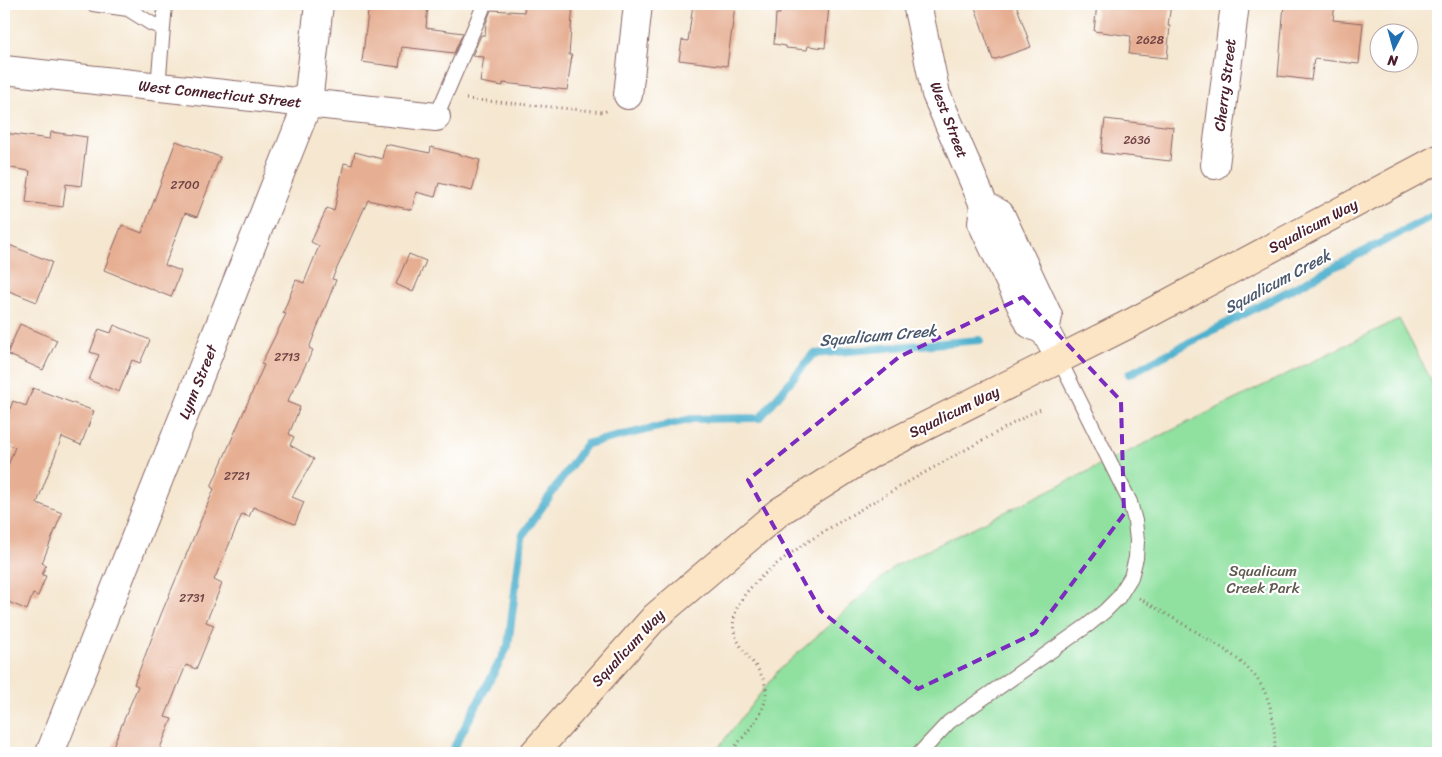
<svg xmlns="http://www.w3.org/2000/svg" width="1442" height="757" font-family="Sriracha,sans-serif">
	<style>
		.green { fill: #90e1a0; stroke: #6d8066 }
		.lines { fill: none; stroke-linecap: round; stroke-linejoin: round }
		.stream { stroke: #4eb0cd; stroke-width: 8 }
		.building { fill: #e6ae92 }
		.lane-casing { stroke: #866565; stroke-width: 16 }
		.street-casing { stroke: #866565; stroke-width: 30 }
		.secondary-casing { stroke: #866565; stroke-width: 30 }
		.path { stroke: #866565; stroke-width: 3; stroke-dasharray: 1 4; stroke-linecap: butt }
		.lane { stroke: #fff; stroke-width: 14 }
		.street { stroke: #fff; stroke-width: 28 }
		.secondary { stroke: #fce5c4; stroke-width: 28 }
		.marked { fill: none; stroke: #7b2cbf; stroke-width: 4; stroke-dasharray: 10 6; stroke-linejoin: round }
		.labels { text-anchor: middle; stroke-width: 4.5; stroke-linejoin: round; paint-order: stroke }
		.number-label { font-size: 12px; fill: #714345 }
		.street-label { font-size: 15px; fill: #4a1f2b; stroke: #fff }
		.park-label { font-size: 15px; fill: #5f594e; stroke: #fff }
		.water-label { font-size: 16px; font-style: italic; fill: #4c596c; stroke: #fff }
	</style>
	<rect width="100%" height="100%" fill="#fff"/>
	<filter id="ink" filterUnits="userSpaceOnUse"><feTurbulence type="fractalNoise" baseFrequency=".02" numOctaves="2"/><feDisplacementMap in="SourceGraphic" scale="10" xChannelSelector="R" yChannelSelector="G"/><feConvolveMatrix kernelMatrix="1 2 1 2 8 2 1 2 1" color-interpolation-filters="sRGB"/></filter>
	<filter id="wash" filterUnits="userSpaceOnUse"><feTurbulence type="fractalNoise" baseFrequency=".0096" numOctaves="4" result="noise"/><feDisplacementMap in="SourceGraphic" scale="20" xChannelSelector="R" yChannelSelector="G"/><feGaussianBlur stdDeviation="1.12" result="paint"/><feColorMatrix in="noise" values="0 0 0 0 0 0 0 0 0 0 0 0 0 0 0 0 0 1.4 0 .05"/><feComposite in="paint" operator="in"/></filter>
	<g filter="url(#wash)">
		<rect width="100%" height="100%" fill="#f5e7d0"/>
		<path class="green" d="M1399 319 1438 393V753H714L778 671 895 566Z"/>
		<g class="lines">
			<g class="stream">
				<path d="M1129 374 1438 213"/>
				<path d="M451 753 508 646 522 536 586 444 692 419 760 418 813 354 980 340"/>
			</g>
		</g>
		<g id="blocks">
			<g class="building">
				<path d="M369 4H428L426 28 463 33 454 53 402 47 399 67 362 62Z"/>
				<path d="M525 4H573L569 55H572L567 90 503 83V86L480 82 484 57 472 56 481 35H485L486 23 491 10 524 12Z"/>
				<path d="M693 4H716L735 6 727 66 679 60 682 40 688 41Z"/>
				<path d="M780 4H805L829 6 825 48 808 46 807 50 786 48V46L774 44 776 14H780Z"/>
				<path d="M974 4H1016L1031 47 993 60Z"/>
				<path d="M1097 4H1171L1168 26H1170L1167 58 1129 54 1131 36 1094 31Z"/>
				<path d="M1284 4H1322L1335 5 1333 20 1363 23 1359 64 1314 59 1311 80 1278 76Z"/>
				<path d="M1105 119 1173 127 1170 161 1101 153Z"/>
				<path d="M51 132 87 137 81 186 66 184 63 207 26 202 30 171 4 167V133L50 139Z"/>
				<path d="M176 141 220 157 197 217 185 213 165 265 181 271 171 297 104 270 122 225 142 233Z"/>
				<path d="M385 144 430 153 431 147 480 160 472 191 439 183 435 197 416 192 412 210 368 200 332 279 336 280 309 348 313 350 287 402 300 407 289 434 294 437 290 445 314 459 292 497 304 502 295 524 253 507 249 517 242 514 214 580 222 584 206 622 214 625 196 669 186 665 165 717 172 719 158 753H110L138 686 134 684 162 612 214 489 211 487 264 365 261 364 286 314 283 313 296 280 304 283 319 246 311 242 327 208 334 211 344 163 352 165 355 152 382 159Z"/>
				<path d="M4 243 52 262 37 302 4 289Z"/>
				<path d="M409 254 426 261 413 292 396 284Z"/>
				<path d="M20 324 57 340 43 370 7 354Z"/>
				<path d="M114 325 150 340 140 363 132 360 119 392 89 380 99 355 90 352 99 329 111 333Z"/>
				<path d="M33 388 94 411 81 445 62 437 37 503 62 513 42 563 46 565 42 575 46 576 38 596 33 594 27 610 4 600V476L15 447 4 443V425L13 401 26 406Z"/>
			</g>
		</g>
	</g>
	<g filter="url(#ink)">
		<use href="#blocks" fill-opacity="0" stroke="#866565" stroke-width="1"/>
		<g class="lines">
			<g class="lane-casing">
				<g id="lane">
					<path d="M93 4 128 9 152 24 163 27"/>
					<path d="M158 87 165 4"/>
					<path d="M436 117 482 10V4"/>
					<path d="M920 753 949 722 1088 625 1105 611 1118 598 1131 577 1136 558 1137 541 1135 521 1130 502 1059 359"/>
				</g>
			</g>
			<g class="street-casing">
				<g id="street">
					<path d="M917 4 936 94 984 205 982 223 1030 324 1045 331"/>
					<path d="M4 70 436 117"/>
					<path d="M628 95 638 4"/>
					<path d="M1215 165 1235 4"/>
					<path d="M984 205 1000 214 1048 316 1045 331 1052 344"/>
					<path d="M50 753 308 103 319 4"/>
				</g>
			</g>
			<g class="secondary-casing">
				<path id="secondary" d="M534 753 655 617 779 512 872 453 1133 322 1438 159"/>
			</g>
			<g class="path">
				<path d="M466 99 604 112 608 110"/>
				<path d="M1139 598C1158 609 1176 620 1195 631 1223 649 1257 666 1268 700 1274 716 1275 736 1275 753"/>
				<path d="M973 751 974 753"/>
				<path d="M730 753C741 739 756 724 763 707 779 669 727 652 734 618 737 602 747 591 758 580 787 552 833 526 868 505 921 474 976 444 1030 414L1041 409"/>
				<path d="M1193 753C1232 746 1282 751 1321 753"/>
			</g>
			<use href="#lane" class="lane"/>
			<use href="#street" class="street"/>
			<use href="#secondary" class="secondary"/>
		</g>
	</g>
	<path class="marked" d="M1023 297 1121 401 1124 514 1035 633 918 689 821 611 748 480 899 357Z"/>
	<g class="labels">
		<g class="number-label">
			<text x="1150" y="44">2628</text>
			<text x="1137" y="144">2636</text>
			<text x="185" y="189">2700</text>
			<text x="287" y="361">2713</text>
			<text x="237" y="480">2721</text>
			<text x="192" y="602">2731</text>
		</g>
		<g class="street-label">
			<text transform="translate(1225 85) rotate(-83)" y="5">Cherry Street</text>
			<text transform="translate(220 94) rotate(6)" y="5">West Connecticut Street</text>
			<text transform="translate(949 120) rotate(69)" y="5">West Street</text>
			<text transform="translate(1313 226) rotate(-28)" y="5">Squalicum Way</text>
			<text transform="translate(198 382) rotate(-68)" y="5">Lynn Street</text>
			<text transform="translate(954 412) rotate(-26)" y="5">Squalicum Way</text>
			<text transform="translate(628 648) rotate(-47)" y="5">Squalicum Way</text>
		</g>
		<g class="park-label">
			<text x="1263" y="576">Squalicum<tspan x="1263" dy="17">Creek Park</tspan></text>
		</g>
		<g class="water-label">
			<text transform="translate(1277 281) rotate(-28)" y="6">Squalicum Creek</text>
			<text transform="translate(878 335) rotate(-5)" y="6">Squalicum Creek</text>
		</g>
	</g>
	<rect width="1442" height="757" fill="none" stroke="#fff" stroke-width="20"/>
	<g transform="translate(1394 48) rotate(186)"><circle r="24" fill="#ffffff" stroke="#b7a5aa"/>
	<path d="M0-4L9 19L0 12L-9 19Z" fill="#1f6fb2"/>
	<text y="-8" font-size="14" font-weight="bold" text-anchor="middle" fill="#4a1f2b">N</text>
	</g>
</svg>
